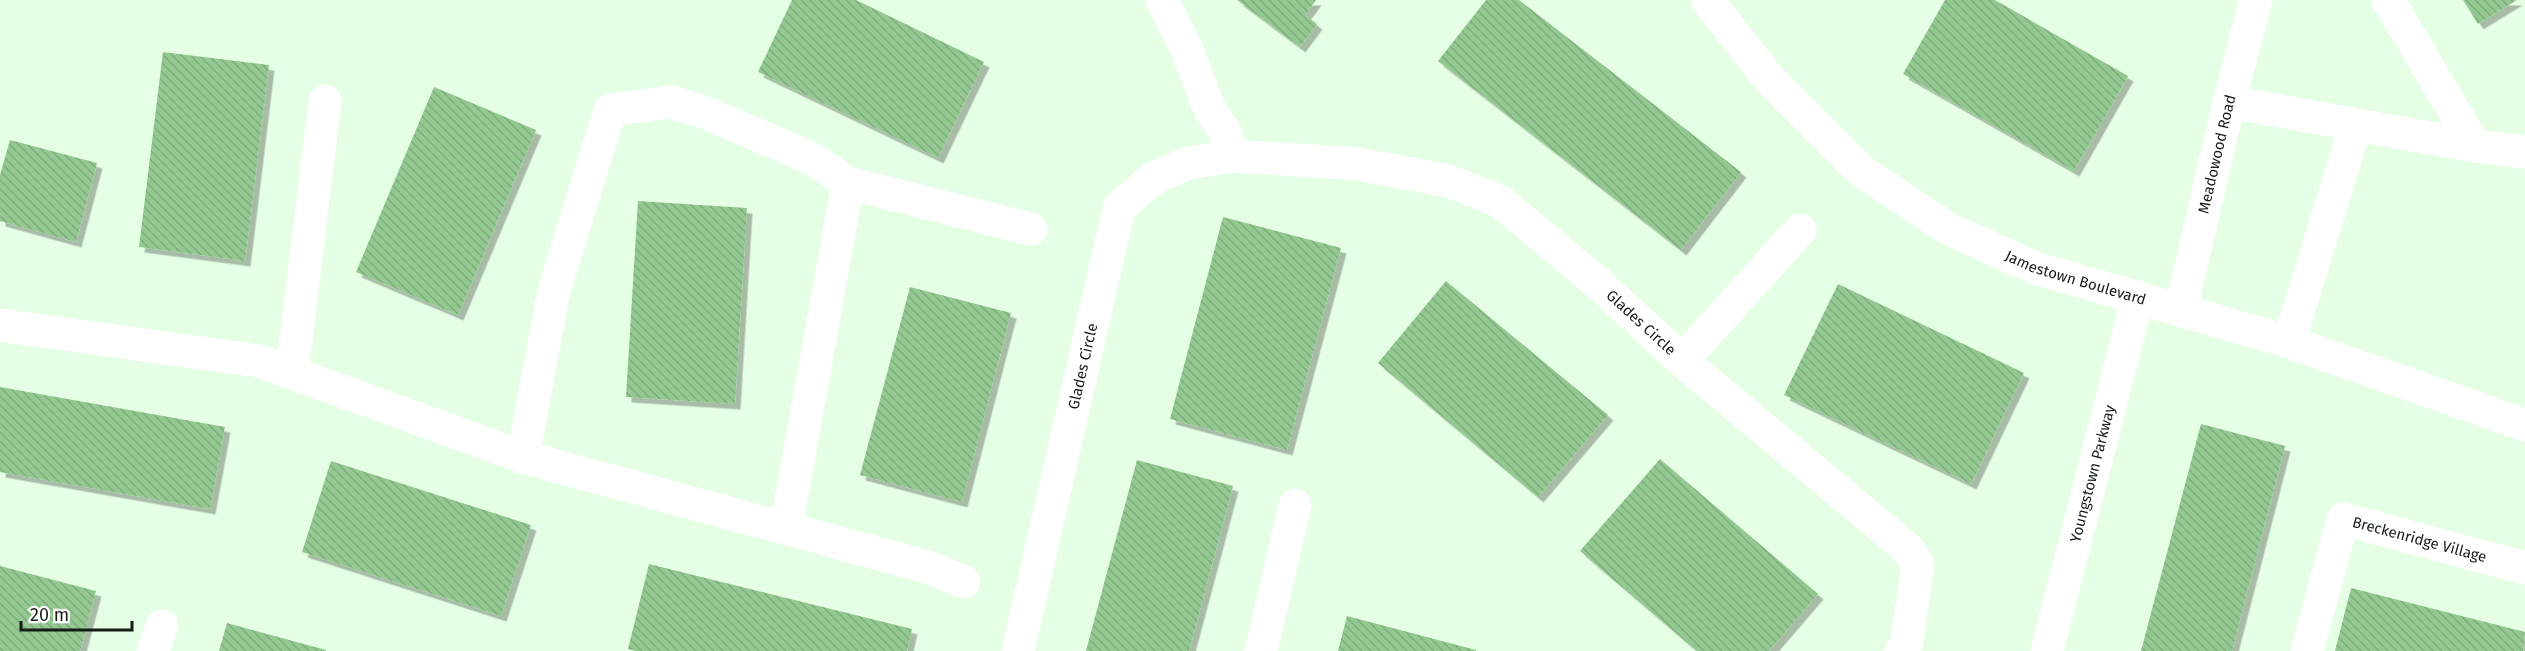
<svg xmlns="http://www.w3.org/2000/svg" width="2525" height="651" font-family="'Fira Sans',sans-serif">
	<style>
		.building { fill: url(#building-back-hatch); filter: url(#shadow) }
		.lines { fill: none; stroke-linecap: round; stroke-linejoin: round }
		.minor { stroke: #fff; stroke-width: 33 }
		.labels { text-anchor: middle; stroke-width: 4.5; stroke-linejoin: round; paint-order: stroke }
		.street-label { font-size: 15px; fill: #151e15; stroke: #fff }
	</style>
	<defs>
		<pattern id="building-back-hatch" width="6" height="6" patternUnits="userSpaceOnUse" patternTransform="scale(1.5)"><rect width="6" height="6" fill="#93c991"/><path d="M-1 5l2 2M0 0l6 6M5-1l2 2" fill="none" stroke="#7eac7c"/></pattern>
		<filter id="shadow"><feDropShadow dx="5.5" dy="5.5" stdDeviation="0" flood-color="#0004"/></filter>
	</defs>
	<rect width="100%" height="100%" fill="#e5ffe4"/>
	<g class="building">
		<path d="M792 0H856L984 62 938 158 758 72Z"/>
		<path d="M1237 0H1316L1305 15 1317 24 1300 47Z"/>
		<path d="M1486 0H1519L1741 172 1681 250 1438 61Z"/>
		<path d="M1945 0H1995L2128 76 2074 171 1903 74Z"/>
		<path d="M2463 0H2517L2478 24Z"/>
		<path d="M163 52 269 65 245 261 139 247Z"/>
		<path d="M434 87 536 130 458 315 356 272Z"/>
		<path d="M10 140 97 163 76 242 0 221V175Z"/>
		<path d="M638 201 747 208 735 404 626 397Z"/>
		<path d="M1223 217 1341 248 1287 450 1170 419Z"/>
		<path d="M1446 281 1608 415 1538 497 1378 363Z"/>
		<path d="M1838 284 2024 373 1971 484 1784 395Z"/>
		<path d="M910 287 1011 313 962 502 860 475Z"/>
		<path d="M0 387 225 427 210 509 0 472Z"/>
		<path d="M2201 424 2285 446 2232 651H2141Z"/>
		<path d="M1660 459 1818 594 1769 651H1697L1580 551Z"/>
		<path d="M1137 460 1233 486 1189 651H1086Z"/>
		<path d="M331 461 531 525 501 616 302 552Z"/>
		<path d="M649 564 912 629 907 651H636L628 649Z"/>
		<path d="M0 566 96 591 80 651H0Z"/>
		<path d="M2351 588 2525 632 2523 651H2335Z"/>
		<path d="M1347 616 1476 650V651H1338Z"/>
		<path d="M227 623 326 650V651H219Z"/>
	</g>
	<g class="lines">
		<g class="minor">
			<path d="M1162 0 1186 48 1210 110 1224 131 1234 156"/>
			<path id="s1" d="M1707 0 1771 81 1860 170 1947 228 2035 268 2289 342 2525 425"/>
			<path d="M2388 0 2475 146"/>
			<path d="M2229 102 2475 146 2525 152"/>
			<path id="s2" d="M2181 309 2229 102 2256 0"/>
			<path d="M0 325 259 361 523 457 931 568 964 582"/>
			<path d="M2289 342 2356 125"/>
			<path d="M1682 361 1800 230"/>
			<path d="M292 373 325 101"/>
			<path d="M523 457 554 291 610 110 670 102 699 110 813 159 848 183 1031 229"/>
			<path d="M786 528 848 183"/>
			<path d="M153 651 162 626"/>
			<path id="s3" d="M1018 651 1119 208 1152 179 1188 163 1234 156 1358 164 1449 181 1501 202 1599 284 1686 364 1909 550 1918 565 1906 647 1901 651"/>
			<path d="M1261 651 1295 505"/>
			<path id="s4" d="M2047 651 2138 297"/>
			<path id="s5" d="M2307 651 2343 519 2525 568"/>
		</g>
	</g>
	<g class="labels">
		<g class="street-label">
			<text dy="5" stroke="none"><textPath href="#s2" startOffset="159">Meadowood Road</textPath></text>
			<text dy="5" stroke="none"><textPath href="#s1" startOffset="472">Jamestown Boulevard</textPath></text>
			<text dy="5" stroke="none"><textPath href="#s3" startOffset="1042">Glades Circle</textPath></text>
			<text dy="5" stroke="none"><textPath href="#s3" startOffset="292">Glades Circle</textPath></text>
			<text dy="5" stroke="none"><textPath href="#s4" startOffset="183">Youngstown Parkway</textPath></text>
			<text dy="5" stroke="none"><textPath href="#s5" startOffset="216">Breckenridge Village</textPath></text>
		</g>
	</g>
	<path d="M21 621v9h111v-9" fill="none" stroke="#151e15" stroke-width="3"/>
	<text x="30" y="621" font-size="18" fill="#151e15" stroke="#ffffff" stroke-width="4.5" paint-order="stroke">20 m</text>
</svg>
